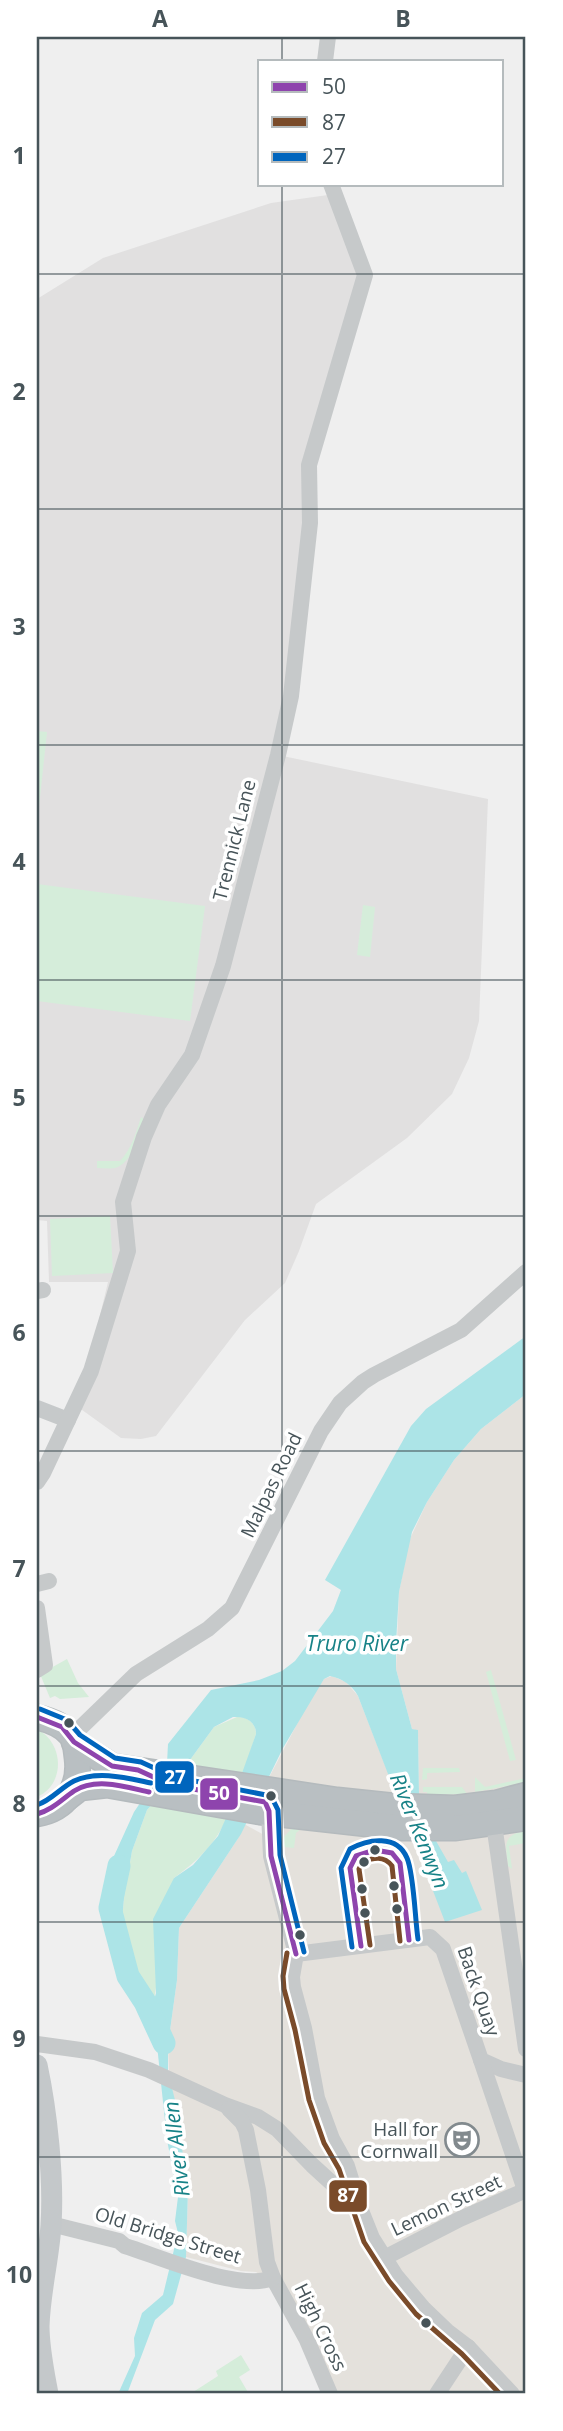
<svg xmlns="http://www.w3.org/2000/svg" width="563" height="2431" font-family="'Open Sans',sans-serif">
	<style>
		.commercial { fill: #e4e1dc }
		.education { fill: #e1e0e0 }
		.green { fill: #d5edda }
		.water { fill: #ace4e7; fill-rule: evenodd }
		.lines { fill: none; stroke-linecap: round; stroke-linejoin: round }
		.river { stroke: #ace4e7; stroke-width: 23 }
		.highway-casing { stroke: #b4babd; stroke-width: 27 }
		.minor { stroke: #c6c9ca; stroke-width: 16 }
		.major { stroke: #c4c8ca; stroke-width: 21 }
		.highway { stroke: #b9bfc2; stroke-width: 24 }
		.bus-1-casing { stroke: #fff; stroke-width: 10 }
		.bus-2-casing { stroke: #fff; stroke-width: 10 }
		.bus-3-casing { stroke: #fff; stroke-width: 10 }
		.bus-1 { stroke: #8e44ad; stroke-width: 5 }
		.bus-2 { stroke: #7a4b2a; stroke-width: 5 }
		.bus-3 { stroke: #0065bd; stroke-width: 5 }
		.grid { fill: none; stroke: #475459; stroke-width: 2; stroke-opacity: 0.55 }
		.bus-dot { fill: #475459; stroke: #fff; stroke-width: 2.5 }
		.labels { text-anchor: middle; stroke-width: 7; stroke-linejoin: round; paint-order: stroke }
		.street-label { font-size: 19px; fill: #475459; stroke: #fff }
		.poi-label { font-size: 19px; fill: #475459; stroke: #fff; text-anchor: end }
		.water-label { font-size: 21px; font-style: italic; fill: #178287; stroke: #fff }
		.line-badge { stroke: #fff; stroke-width: 2.5 }
		.badge-label { font-size: 19px; text-anchor: middle; font-weight: bold; fill: #fff }
		.neatline { fill: none; stroke: #475459; stroke-width: 2.5 }
		.grid-label { font-size: 23px; text-anchor: middle; font-weight: bold; fill: #475459 }
	</style>
	<rect width="100%" height="100%" fill="#efefef"/>
	<g class="commercial">
		<path d="M526 1394V1795L509 1800 419 1795 418 1731 412 1729 396 1669 399 1592 409 1541 427 1502 454 1460 481 1429Z"/>
		<path d="M332 1676 346 1682 358 1696 401 1806 263 1789 307 1705 324 1679Z"/>
		<path d="M269 1813 526 1818V2394H331L264 2277 256 2272 241 2271 186 2257 188 2189 169 2073 168 2045 177 1980 179 1928 237 1840 244 1824 268 1837Z"/>
	</g>
	<path class="education" d="M335 194 365 275 309 465 278 755 488 799 479 1021 469 1058 452 1094 407 1138 316 1204 299 1251 285 1283 245 1320 156 1436 141 1439 121 1438 78 1407 108 1282H49L47 1221 37 1220V299L103 258 271 203Z"/>
	<g class="green">
		<path d="M37 731 47 732 37 825Z"/>
		<path d="M37 884 205 906 190 1021 37 1001Z"/>
		<path d="M363 905 375 907 370 957 357 955Z"/>
		<path d="M141 1117 145 1120C139 1134 132 1164 115 1168 110 1169 103 1168 97 1168V1161H120C132 1148 136 1133 141 1117Z"/>
		<path d="M110 1216 113 1273 52 1276 50 1219Z"/>
		<path d="M67 1659 78 1683 89 1697 60 1699 55 1696 50 1698 40 1674Z"/>
		<path d="M491 1670 516 1760 510 1761 486 1672Z"/>
		<path d="M237 1717C247 1716 256 1723 256 1734 246 1764 234 1811 217 1836 206 1853 190 1866 174 1878L153 2006 121 1934 124 1897 132 1851 147 1810 187 1764 214 1727Z"/>
		<path d="M37 1729C64 1743 66 1784 37 1797Z"/>
		<path d="M423 1768H459L460 1772 427 1773V1779L422 1780Z"/>
		<path d="M475 1777 485 1787 526 1778V1782L475 1792Z"/>
		<path d="M423 1787H462L467 1794 427 1795V1792H423Z"/>
		<path d="M292 1828 301 1829 296 1833 294 1848 283 1847 284 1837Z"/>
		<path d="M526 1831V1843L509 1846 512 1869 508 1866C506 1845 501 1835 526 1831Z"/>
		<path d="M241 2355 250 2370 239 2377 249 2394H190L218 2376 216 2371Z"/>
	</g>
	<path class="water" d="M526 1336V1394L481 1429 454 1460 427 1502 412 1532 399 1592 396 1643V1669L412 1729 418 1730 419 1795 436 1841 448 1862 454 1860 462 1873 466 1871 482 1910 445 1922 358 1696C352 1685 343 1679 330 1676L324 1679 283 1748 241 1834 179 1928 177 1980 168 2045V2072L175 2100 188 2189 186 2257 173 2304 155 2320 127 2394H118L135 2356 134 2338 142 2313 163 2295 178 2233 175 2221 178 2197 167 2140 153 2007 146 2013 124 1961 112 1921 114 1856 134 1812 167 1763 168 1744 207 1695 211 1690 259 1680 282 1671 295 1661 333 1611 341 1590 325 1580 411 1426 426 1409ZM233 1717C245 1716 256 1721 256 1734L226 1818 218 1836 193 1865 174 1878 153 1919 156 1993 153 2004 121 1934 124 1897 132 1851 147 1810 187 1764 214 1727Z"/>
	<g class="lines">
		<path class="river" d="M119 1866 110 1908 128 1976 145 2002 164 2043"/>
		<g class="highway-casing">
			<g id="highway">
				<path d="M37 1717C49 1720 63 1725 71 1735 76 1741 76 1750 77 1757 81 1787 66 1809 37 1814"/>
				<path d="M74 1742 112 1766 337 1800 394 1806 455 1808 496 1803 526 1795"/>
				<path d="M67 1798 80 1788 107 1785 260 1812 403 1828H456L526 1818"/>
			</g>
		</g>
		<g class="minor">
			<path d="M325 61 328 37"/>
			<path d="M37 1291 43 1290"/>
			<path d="M37 1408 68 1420"/>
			<path d="M37 1482 43 1473 91 1371 128 1251 123 1202 144 1137 158 1105 192 1055 223 966 278 755 291 696 310 523 309 465 365 275 331 184"/>
			<path d="M37 1584 49 1581"/>
			<path d="M37 1608 45 1665 37 1670"/>
			<path d="M72 1736 136 1674 208 1629 232 1608 321 1431 340 1403 363 1382 374 1375 461 1330 526 1272"/>
			<path d="M269 1813 271 1856 296 1954 292 1977 293 1987 304 2028 317 2098 332 2139 347 2166 360 2208 372 2238 396 2276 423 2308 447 2331 468 2347 512 2394"/>
			<path d="M494 1824 526 2049"/>
			<path d="M296 1954 430 1937 443 1949 481 2060 501 2069 526 2075"/>
			<path d="M37 2044 95 2052 149 2070 225 2105 258 2117 277 2129 312 2165 358 2207"/>
			<path d="M481 2060 525 2190"/>
			<path d="M229 2109 242 2122 246 2130 258 2190 267 2262 273 2278 307 2340 330 2394"/>
			<path d="M51 2224 119 2241 125 2246C160 2257 239 2292 273 2278"/>
			<path d="M384 2258 460 2219 526 2190"/>
			<path d="M437 2394 468 2347"/>
		</g>
		<path class="major" d="M37 2065C47 2112 54 2177 51 2225 49 2258 40 2292 39 2326 39 2349 44 2372 48 2394"/>
		<use href="#highway" class="highway"/>
		<g class="bus-1-casing">
			<g id="bus-1">
				<path d="M37 1717 62 1727 74 1742 112 1766 138 1770 171 1785 265 1802 269 1811 271 1856 296 1954"/>
				<path d="M37 1814C52 1810 61 1800 74 1791 96 1777 126 1787 149 1792"/>
				<path d="M361 1946 350 1868 356 1856 375 1850 392 1853 400 1863 409 1940"/>
			</g>
		</g>
		<g class="bus-2-casing">
			<g id="bus-2">
				<path d="M370 1945 359 1869 363 1862C373 1858 384 1855 392 1866L400 1941"/>
				<path d="M287 1953 283 1976 284 1989 295 2030 309 2100 324 2143 339 2169 364 2242 389 2281 416 2314 462 2354 500 2394"/>
			</g>
		</g>
		<g class="bus-3-casing">
			<g id="bus-3">
				<path d="M40 1709 67 1720 80 1735 115 1758 141 1762 174 1777 271 1796 278 1810 280 1855 304 1952"/>
				<path d="M37 1805C52 1800 60 1788 74 1781 98 1770 127 1778 151 1783"/>
				<path d="M352 1947 341 1868 350 1849C368 1839 397 1834 407 1858 414 1874 415 1920 418 1939"/>
			</g>
		</g>
		<use href="#bus-1" class="bus-1"/>
		<use href="#bus-2" class="bus-2"/>
		<use href="#bus-3" class="bus-3"/>
	</g>
	<path class="grid" d="M282 37V61M282 184V2394M37 274H526M37 509H526M37 745H526M37 980H526M37 1216H526M37 1451H526M37 1686H526M37 1922H526M37 2157H526"/>
	<defs>
		<g id="theatre-ring" transform="scale(1.75)"><circle r="9.5" fill="#fff" stroke="#828a8e" stroke-width="1.5"/><path d="M-5-5.5Q0-4 5-5.5V0Q5 5 0 6Q-5 5-5 0ZM-3.3-2.5H-1v1.5H-3.3ZM1-2.5H3.3v1.5H1ZM-2.8 1Q0 5.5 2.8 1Z" fill="#828a8e"/></g>
	</defs>
	<g fill-rule="evenodd">
		<use href="#theatre-ring" x="462" y="2140"/>
	</g>
	<g class="bus-dot">
		<circle cx="69" cy="1723" r="6"/>
		<circle cx="271" cy="1796" r="6"/>
		<circle cx="375" cy="1850" r="6"/>
		<circle cx="364" cy="1862" r="6"/>
		<circle cx="394" cy="1886" r="6"/>
		<circle cx="362" cy="1889" r="6"/>
		<circle cx="397" cy="1909" r="6"/>
		<circle cx="365" cy="1913" r="6"/>
		<circle cx="300" cy="1935" r="6"/>
		<circle cx="426" cy="2323" r="6"/>
	</g>
	<g class="labels">
		<g class="street-label">
			<text transform="translate(234 840) rotate(-76)" y="7">Trennick Lane</text>
			<text transform="translate(271 1485) rotate(-64)" y="7">Malpas Road</text>
			<text transform="translate(479 1991) rotate(71)" y="7">Back Quay</text>
			<text transform="translate(446 2205) rotate(-25)" y="7">Lemon Street</text>
			<text transform="translate(168 2235) rotate(17)" y="7">Old Bridge Street</text>
			<text transform="translate(321 2327) rotate(64)" y="7">High Cross</text>
		</g>
		<g class="poi-label">
			<text x="438" y="2136">Hall for<tspan x="438" dy="22">Cornwall</tspan></text>
		</g>
		<g class="water-label">
			<text x="357" y="1651">Truro River</text>
			<text transform="translate(419 1831) rotate(68)" y="7">River Kenwyn</text>
			<text transform="translate(177 2149) rotate(-97)" y="7">River Allen</text>
		</g>
	</g>
	<g class="line-badge">
		<rect x="154" y="1760" width="41" height="34" rx="7" fill="#0065bd"/>
		<rect x="199" y="1777" width="40" height="34" rx="7" fill="#8e44ad"/>
		<rect x="328" y="2179" width="40" height="34" rx="7" fill="#7a4b2a"/>
	</g>
	<g class="badge-label">
		<text x="175" y="1784">27</text>
		<text x="219" y="1800">50</text>
		<text x="348" y="2202">87</text>
	</g>
	<rect width="563" height="2431" fill="none" stroke="#ffffff" stroke-width="77"/>
	<rect x="258" y="60" width="245" height="126" fill="#ffffff" stroke="#b5bbbd" stroke-width="2"/>
	<rect x="272" y="82" width="35" height="10" fill="#8e44ad" stroke="#b5bbbd" stroke-width="2"/>
	<text x="322" y="94" font-size="21" fill="#475459">50</text>
	<rect x="272" y="117" width="35" height="10" fill="#7a4b2a" stroke="#b5bbbd" stroke-width="2"/>
	<text x="322" y="130" font-size="21" fill="#475459">87</text>
	<rect x="272" y="152" width="35" height="10" fill="#0065bd" stroke="#b5bbbd" stroke-width="2"/>
	<text x="322" y="164" font-size="21" fill="#475459">27</text>
	<rect x="38" y="38" width="486" height="2354" class="neatline"/>
	<g class="grid-label">
		<text x="160" y="27">A</text>
		<text x="403" y="27">B</text>
		<text x="19" y="164">1</text>
		<text x="19" y="400">2</text>
		<text x="19" y="635">3</text>
		<text x="19" y="870">4</text>
		<text x="19" y="1106">5</text>
		<text x="19" y="1341">6</text>
		<text x="19" y="1577">7</text>
		<text x="19" y="1812">8</text>
		<text x="19" y="2047">9</text>
		<text x="19" y="2283">10</text>
	</g>
</svg>
